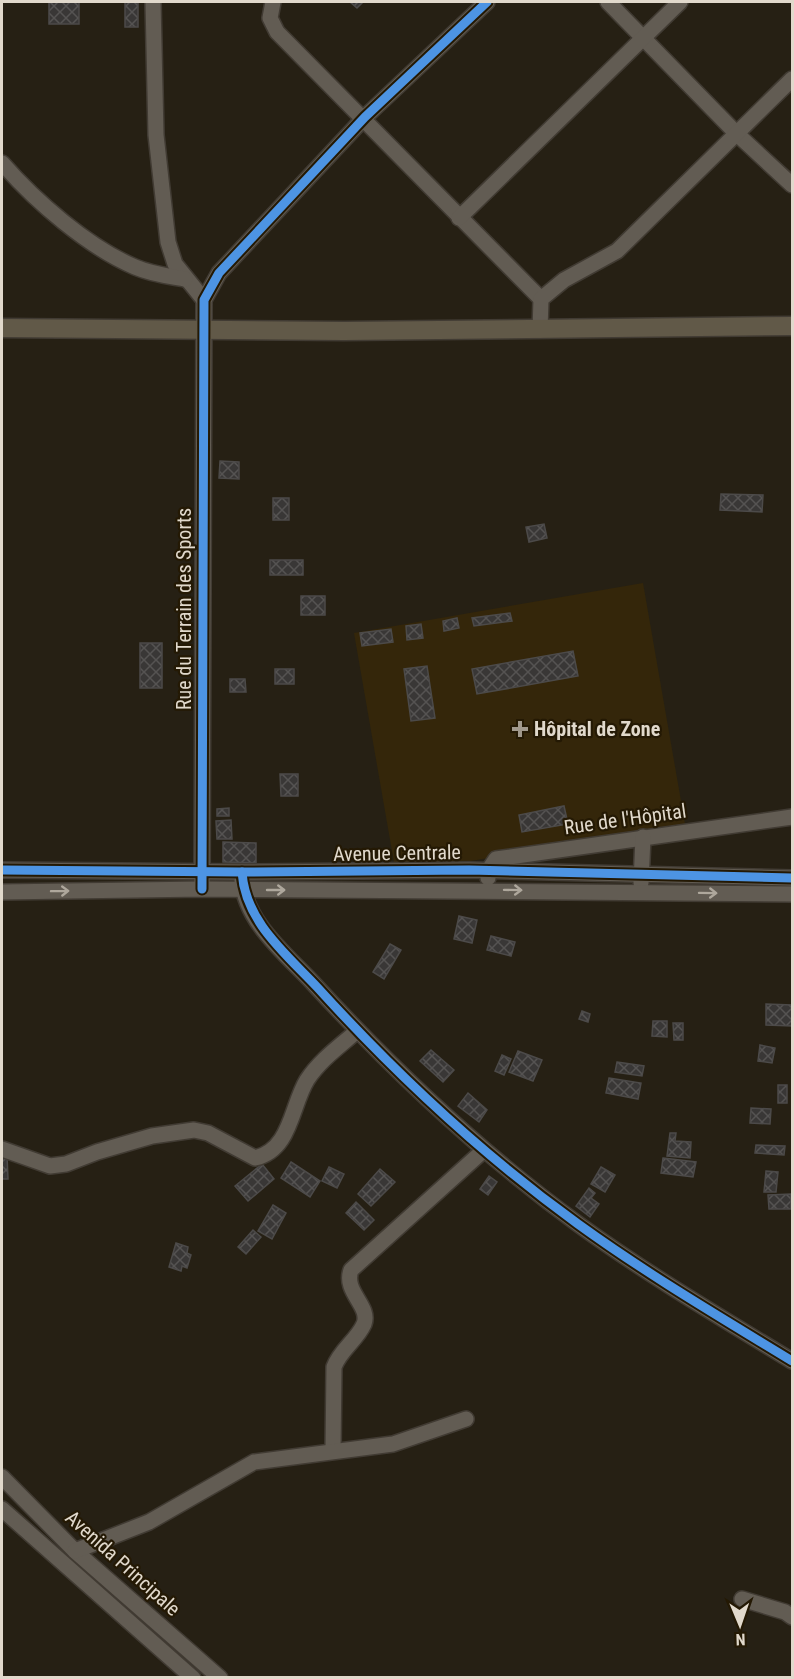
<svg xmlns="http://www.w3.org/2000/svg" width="794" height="1679" font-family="'Roboto Condensed',sans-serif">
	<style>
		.built { fill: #34260a }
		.building { fill: url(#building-cross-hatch); stroke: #4c4a49; stroke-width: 1.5 }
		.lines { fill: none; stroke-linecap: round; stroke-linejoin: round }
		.minor-casing { stroke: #413b33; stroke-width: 18 }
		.major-casing { stroke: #413b33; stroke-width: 21 }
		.minor { stroke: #625c53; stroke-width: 15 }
		.major { stroke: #615948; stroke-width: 18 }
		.cycleway-casing { stroke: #241904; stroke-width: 13 }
		.cycleway { stroke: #4d94e3; stroke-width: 9 }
		.oneway { stroke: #aea79c }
		.poi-dot { fill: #a0988c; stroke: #241904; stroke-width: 2 }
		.labels { text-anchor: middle; stroke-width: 4.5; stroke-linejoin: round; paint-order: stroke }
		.street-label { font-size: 20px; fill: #e1d9cc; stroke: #241904 }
		.poi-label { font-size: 20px; font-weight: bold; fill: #e1d9cc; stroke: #241904; text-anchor: start }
	</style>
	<defs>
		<pattern id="building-cross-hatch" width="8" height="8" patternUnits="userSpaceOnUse" patternTransform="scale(1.5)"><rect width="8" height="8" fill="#393736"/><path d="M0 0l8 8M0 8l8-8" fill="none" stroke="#555352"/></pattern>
	</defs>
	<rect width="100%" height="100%" fill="#262014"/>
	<path class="built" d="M643 583 685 824 396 874 354 633Z"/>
	<g class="building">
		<rect x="49" y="2" width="30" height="22"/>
		<rect x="125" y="2" width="13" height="25"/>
		<path d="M350 2H363L357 8Z"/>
		<path d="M220 461 239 462V479L219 478Z"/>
		<path d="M721 494 763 495 762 512 720 510Z"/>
		<rect x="273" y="498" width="16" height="22"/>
		<path d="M544 524 547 538 529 542 526 527Z"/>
		<rect x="270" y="560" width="33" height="15"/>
		<rect x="301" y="596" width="24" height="19"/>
		<path d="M510 613 512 621 474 626 472 618Z"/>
		<path d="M457 618 459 628 444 631 443 621Z"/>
		<path d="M421 624 423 638 407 640 406 626Z"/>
		<path d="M391 629 393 642 362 646 360 633Z"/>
		<rect x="140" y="643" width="22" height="45"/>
		<path d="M573 651 578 676 477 694 472 669Z"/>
		<path d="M427 666 435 718 411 721 404 669Z"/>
		<rect x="275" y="669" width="19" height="15"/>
		<path d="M230 679H245L246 692H230Z"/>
		<path d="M280 774H298V796H281Z"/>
		<path d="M564 806 568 824 522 832 519 815Z"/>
		<path d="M229 808V816H217V809Z"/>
		<path d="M231 820 232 839H217L216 821Z"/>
		<path d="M223 842 256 843V863L223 862Z"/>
		<path d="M459 916 477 920 472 943 454 939Z"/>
		<path d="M491 936 515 942 511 956 487 950Z"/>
		<path d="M390 944 401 950 384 979 373 972Z"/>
		<path d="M766 1004 792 1005V1026L766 1025Z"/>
		<path d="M582 1011 590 1014 588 1022 579 1019Z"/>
		<path d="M653 1021H667V1037L652 1036Z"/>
		<path d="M673 1023H683V1040H674Z"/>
		<path d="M760 1045 775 1048 772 1063 758 1061Z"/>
		<path d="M431 1050 454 1070 443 1082 420 1061Z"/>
		<path d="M518 1051 542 1060 533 1081 509 1072Z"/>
		<path d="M502 1055 511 1059 504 1075 495 1071Z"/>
		<path d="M617 1062 644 1066 642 1076 615 1072Z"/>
		<path d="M609 1078 641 1083 638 1099 606 1093Z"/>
		<rect x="778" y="1085" width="9" height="18"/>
		<path d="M468 1093 487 1110 479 1122 458 1106Z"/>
		<path d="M751 1108 771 1109 770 1124 750 1123Z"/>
		<path d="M670 1133H676L675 1141 691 1142 690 1158 667 1156Z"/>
		<path d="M756 1145 785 1146 784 1155 755 1153Z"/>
		<path d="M2 1155H7L8 1179H2Z"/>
		<path d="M663 1158 696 1162 693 1177 661 1173Z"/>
		<path d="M291 1162 320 1181 310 1197 281 1178Z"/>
		<path d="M262 1164 274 1179 248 1201 235 1186Z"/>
		<path d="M329 1167 344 1174 337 1188 322 1181Z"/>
		<path d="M601 1167 615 1175 605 1192 591 1184Z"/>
		<path d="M380 1169 395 1182 371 1206 358 1194Z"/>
		<path d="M766 1171 778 1172 776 1192H764Z"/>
		<path d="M489 1176 497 1182 488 1195 480 1189Z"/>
		<path d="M589 1188 595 1193 591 1198 599 1204 590 1217 576 1206Z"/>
		<path d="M791 1194V1209H769L768 1195Z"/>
		<path d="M356 1202 374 1220 364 1230 346 1213Z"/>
		<path d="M273 1205 286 1213 272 1239 258 1231Z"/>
		<path d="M253 1230 261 1237 246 1254 238 1247Z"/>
		<path d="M176 1243 188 1247 187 1253 191 1255 187 1268 182 1266 181 1271 169 1267Z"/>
	</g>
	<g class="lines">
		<g class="minor-casing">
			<g id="minor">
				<path d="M153 2 156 135 168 242 175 264 204 300"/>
				<path d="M273 2 270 18 277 32 541 299"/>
				<path d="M608 2 737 134 792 185"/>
				<path d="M2 163C35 201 88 247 135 267 151 274 168 276 185 279"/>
				<path d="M459 218 680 2"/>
				<path d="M540 330 541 299 564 280 617 251 792 79"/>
				<path d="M2 870 242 872 469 870 792 878"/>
				<path d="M488 878V871L496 859 792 817"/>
				<path d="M242 880C245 922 286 954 313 983 393 1070 482 1154 578 1224 647 1274 720 1317 792 1361"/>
				<path d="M641 883 643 837"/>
				<path d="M202 889 204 300 219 273 365 117 487 2"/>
				<path d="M2 892 202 889 792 894"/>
				<path d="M2 1149 50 1166 66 1164 97 1152 152 1136 194 1130 208 1133 255 1158C291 1150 291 1106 307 1080 320 1060 340 1046 357 1031"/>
				<path d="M333 1451 334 1367C340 1350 357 1340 364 1324 371 1306 343 1292 351 1270L484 1150"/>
				<path d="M2 1477 75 1551 220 1678"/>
				<path d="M2 1509 193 1678"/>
				<path d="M75 1551 149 1522 254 1462 393 1444 466 1419"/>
				<path d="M742 1599 785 1612 792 1617"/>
			</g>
		</g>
		<g class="major-casing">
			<path id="major" d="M2 328 344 331 792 326"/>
		</g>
		<use href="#minor" class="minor"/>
		<use href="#major" class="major"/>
		<g class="cycleway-casing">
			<g id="cycleway">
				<path d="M2 870 242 872 469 870 792 878"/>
				<path d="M242 872C245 921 285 953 317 987 395 1073 484 1156 578 1224 647 1274 720 1317 792 1361"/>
				<path d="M202 889 204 300 219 273 365 117 487 2"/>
			</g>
		</g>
		<use href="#cycleway" class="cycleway"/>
	</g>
	<defs><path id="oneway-shaft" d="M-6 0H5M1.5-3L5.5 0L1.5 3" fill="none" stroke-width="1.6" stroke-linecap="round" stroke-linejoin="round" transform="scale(1.5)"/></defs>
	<g class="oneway">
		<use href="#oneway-shaft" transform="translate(276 890)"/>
		<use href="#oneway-shaft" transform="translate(513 890) rotate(1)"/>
		<use href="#oneway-shaft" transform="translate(60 891) rotate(-1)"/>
		<use href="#oneway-shaft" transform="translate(708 893) rotate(1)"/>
	</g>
	<path class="poi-dot" d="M517 720h6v6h6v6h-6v6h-6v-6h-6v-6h6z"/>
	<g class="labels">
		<g class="street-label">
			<text transform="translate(184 609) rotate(-90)" y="7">Rue du Terrain des Sports</text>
			<text transform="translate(625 819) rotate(-8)" y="7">Rue de l'Hôpital</text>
			<text transform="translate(397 853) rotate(-1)" y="7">Avenue Centrale</text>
			<text transform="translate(123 1563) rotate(42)" y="7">Avenida Principale</text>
		</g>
		<g class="poi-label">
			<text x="534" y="736">Hôpital de Zone</text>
		</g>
	</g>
	<rect width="794" height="1679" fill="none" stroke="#e1d9cc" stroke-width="6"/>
	<g transform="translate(740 1625) rotate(178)" stroke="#241904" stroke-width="4.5" paint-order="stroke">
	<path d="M0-4.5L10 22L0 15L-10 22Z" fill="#e1d9cc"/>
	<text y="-9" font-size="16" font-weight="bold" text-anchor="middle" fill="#e1d9cc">N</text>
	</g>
</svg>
